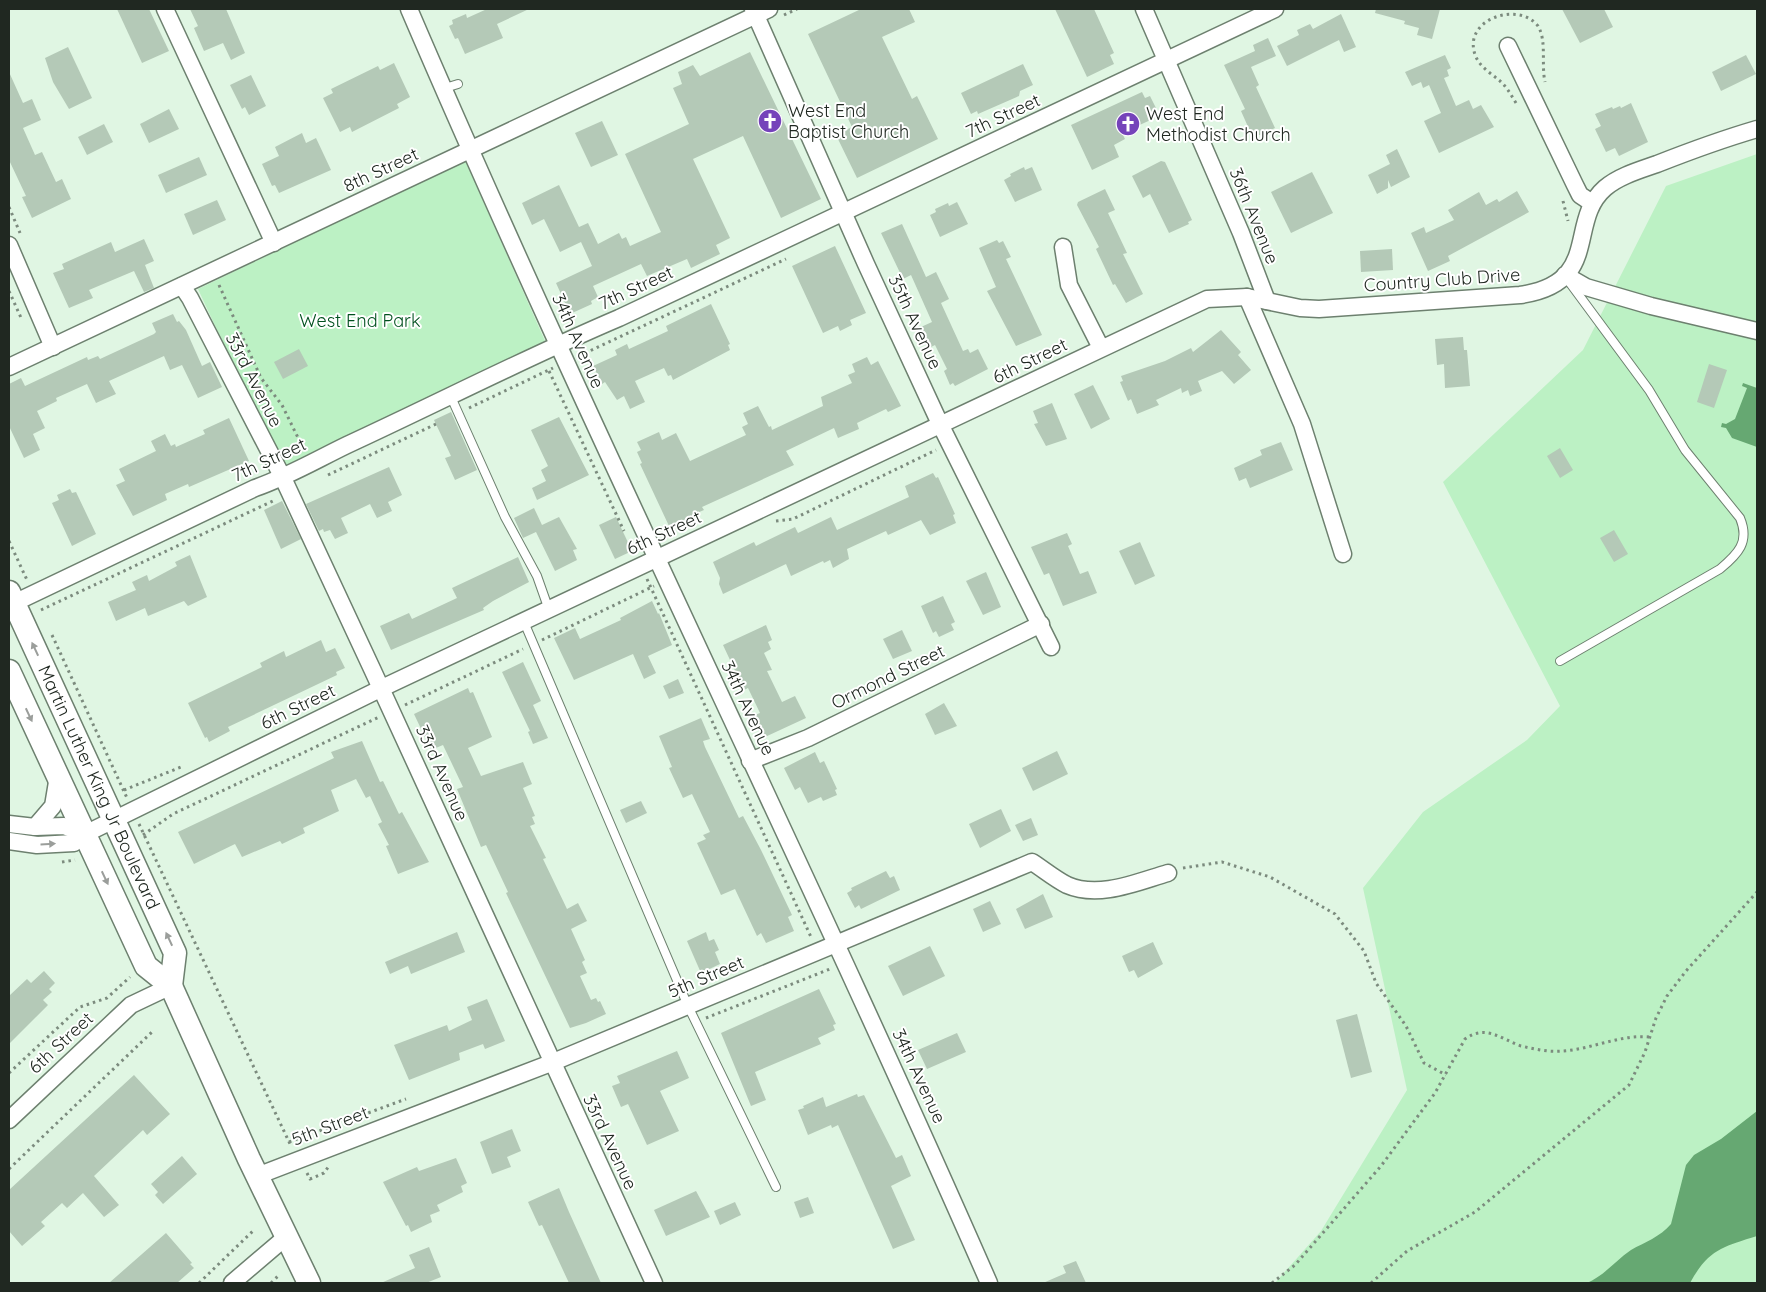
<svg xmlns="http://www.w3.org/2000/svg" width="1766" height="1292" font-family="Quicksand,sans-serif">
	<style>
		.green { fill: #bcf1c4 }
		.water { fill: #66a872 }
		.building { fill: #b4c9b7 }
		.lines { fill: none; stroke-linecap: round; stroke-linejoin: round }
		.service-casing { stroke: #6d806f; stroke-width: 10 }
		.minor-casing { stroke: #6d806f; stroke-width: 19 }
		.secondary-casing { stroke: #6d806f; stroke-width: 25 }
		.path { stroke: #7c8b7e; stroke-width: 3; stroke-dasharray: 2.5 4; stroke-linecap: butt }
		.service { stroke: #fff; stroke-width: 8 }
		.minor { stroke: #fff; stroke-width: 16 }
		.secondary { stroke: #fff; stroke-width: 22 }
		.oneway { fill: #9b9e9b }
		.labels { text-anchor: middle; stroke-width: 4; stroke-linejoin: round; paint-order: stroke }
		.poi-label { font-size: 18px; fill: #202821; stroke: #fff; text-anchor: start }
		.street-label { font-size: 18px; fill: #202821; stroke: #fff }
		.park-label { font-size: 18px; fill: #00501e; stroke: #fff }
	</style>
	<rect width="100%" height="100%" fill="#e0f6e3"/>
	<g class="green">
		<path d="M1757 154V1283H1275L1321 1231 1407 1090 1363 888 1423 812 1527 740 1560 706 1443 482 1583 350 1666 186Z"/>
		<path d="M465 160 545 341 282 470 198 289Z"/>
	</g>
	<g class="water">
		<path d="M1743 383 1757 388V447L1732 438 1726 428 1721 427 1722 423 1726 424 1735 419 1747 388 1742 386Z"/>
		<path d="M1757 1111V1236C1722 1247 1708 1250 1690 1283H1587C1605 1275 1615 1261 1631 1250 1645 1242 1660 1237 1671 1224L1686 1165 1694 1155 1721 1139Z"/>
	</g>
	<g class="building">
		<path d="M117 9H149L169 51 142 63Z"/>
		<path d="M190 9H226L245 53 231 60 223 43 204 51 194 28 198 26Z"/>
		<path d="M487 9H529L497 24 503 38 465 54 458 38 455 39 449 26 453 24 452 20 466 14 467 18Z"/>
		<path d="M861 9H909L915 22 882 37 912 99 917 96 938 139 857 178 836 135 852 127 808 34Z"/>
		<path d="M1055 9H1094L1114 53 1110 55 1114 64 1087 77Z"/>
		<path d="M1376 9H1440L1432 39 1417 35 1419 28 1404 24 1405 21 1375 13Z"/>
		<path d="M1562 9H1604L1613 27 1580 43Z"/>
		<path d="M1341 14 1356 47 1344 52 1339 40 1287 66 1277 46 1299 35 1297 30 1310 24 1313 29Z"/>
		<path d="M1268 38 1276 56 1251 67 1259 85 1256 87 1275 128 1253 138 1241 111 1245 109 1224 65 1255 51 1253 45Z"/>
		<path d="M68 47 92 98 69 109 53 82 45 58Z"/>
		<path d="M750 52 821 199 781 218 743 136 693 159 730 238 716 245 720 254 691 268 687 259 647 276 641 264 593 286 598 297 591 301 592 304 570 314 556 283 592 266 581 242 560 252 544 219 532 225 522 203 559 185 579 227 588 223 598 244 619 233 622 239 626 237 630 246 661 232 625 154 689 124 673 88 682 84 678 72 693 65 700 76Z"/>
		<path d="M1445 55 1451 68 1447 70 1449 76 1444 78 1456 106 1469 100 1473 109 1481 105 1494 127 1439 153 1424 121 1441 113 1429 85 1423 88 1421 82 1412 86 1405 72Z"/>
		<path d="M1746 55 1756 74 1721 91 1712 72Z"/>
		<path d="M394 63 410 97 397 104 399 108 352 132 350 127 340 132 323 98 333 93 331 89 378 66 380 70Z"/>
		<path d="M1023 64 1033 85 1020 91 1019 96 978 114 977 111 971 114 961 93Z"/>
		<path d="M9 72 23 103 32 99 41 120 23 128 35 155 42 152 56 182 62 179 71 199 32 218 22 197 26 196 9 160Z"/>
		<path d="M251 75 266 106 249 115 245 107 242 109 230 85Z"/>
		<path d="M1142 92 1145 98 1150 96 1157 110 1152 113 1155 118 1122 133 1125 139 1114 145 1119 157 1092 170 1071 125Z"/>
		<path d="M1631 103 1648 142 1619 156 1615 148 1606 152 1595 129 1601 126 1595 114 1612 107 1613 109 1620 106 1621 108Z"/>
		<path d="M169 109 179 129 149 143 140 124Z"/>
		<path d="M602 121 618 155 591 167 575 133Z"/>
		<path d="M104 124 113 142 87 155 78 137Z"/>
		<path d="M302 133 306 143 316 138 331 170 279 193 275 185 272 186 262 164 279 156 275 147Z"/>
		<path d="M1397 149 1410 177 1391 187 1388 180V188L1377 194 1368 175 1390 164 1386 155Z"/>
		<path d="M199 157 207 175 166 193 158 175Z"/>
		<path d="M1161 161 1165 162 1192 220 1188 222 1189 224 1169 233 1150 194 1143 198 1132 176Z"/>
		<path d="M1024 167 1025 170 1032 167 1042 190 1015 202 1004 180 1011 176 1010 174Z"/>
		<path d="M1312 172 1333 213 1291 233 1271 192Z"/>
		<path d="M1105 189 1115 210 1108 213 1127 253 1123 254 1143 294 1126 303 1115 284 1113 285 1096 249 1099 247 1077 205 1078 202Z"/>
		<path d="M1517 191 1529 212 1448 256 1450 261 1428 271 1411 233 1424 227 1426 233 1454 220 1448 210 1479 192 1486 205 1497 199 1499 202Z"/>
		<path d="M217 200 226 220 193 235 184 214Z"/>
		<path d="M957 202 968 224 940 237 930 215 936 212 935 209 948 203 949 206Z"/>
		<path d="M902 224 926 277 936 272 949 299 941 303 963 351 968 349 970 353 978 349 988 369 955 386 953 383 950 385 944 371 947 369 935 345 931 347 921 327 932 322 911 275 903 279 881 233Z"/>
		<path d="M144 239 154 261 145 265 154 288 144 292 134 271 89 290 93 298 69 308 53 273 64 269 62 264 111 242 115 252Z"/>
		<path d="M997 240 999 243 1003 241 1011 257 1006 259 1042 335 1016 346 987 291 996 287 979 248Z"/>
		<path d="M835 246 866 313 850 320 852 325 840 331 838 326 823 333 792 266Z"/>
		<path d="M1392 249 1393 270 1361 272 1360 251Z"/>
		<path d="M711 304 730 344 728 345 730 350 673 380 671 375 668 376 664 368 635 381 645 402 630 409 624 396 617 400 605 382 602 384 593 366 617 355 615 350 627 344 629 349 668 331 666 326Z"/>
		<path d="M173 314 177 322 179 321 186 330 202 366 210 362 222 387 198 398 182 365 170 370 164 356 109 381 116 394 96 403 87 384 56 398 57 401 37 411 45 428 33 434 40 450 24 458 9 426V384L21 378 25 386 87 357 88 360 98 356 100 359 154 334 156 332 152 323Z"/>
		<path d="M1221 330 1241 352 1238 355 1251 370 1234 384 1222 371 1198 381 1202 391 1190 396 1188 390 1182 393 1181 388 1156 400 1159 405 1137 414 1131 399 1128 401 1120 382 1123 381 1121 376 1165 361 1191 348 1193 352Z"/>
		<path d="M1463 337 1464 350H1467L1470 386 1445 388 1444 364 1437 365 1435 339Z"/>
		<path d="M299 349 308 366 283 379 274 362Z"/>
		<path d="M867 357 871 365 878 361 901 406 888 412 886 409 857 423 859 429 838 438 834 428 786 451 794 465 702 507 704 510 697 513 698 515 669 526 640 464 642 463 637 452 641 450 637 442 659 432 662 440 676 433 690 461 746 435 742 427 748 424 743 413 758 406 769 427 771 426 772 430 823 406 821 397 852 383 848 375 855 372 852 364Z"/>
		<path d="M1709 364 1727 370 1714 408 1697 402Z"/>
		<path d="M1093 385 1110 419 1091 429 1074 394Z"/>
		<path d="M1052 403 1067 439 1046 446 1034 424 1038 423 1033 411Z"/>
		<path d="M451 412 477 470 455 480 445 458 451 456 434 420Z"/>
		<path d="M559 417 589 475 537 500 532 488 546 481 541 470 548 466 531 430Z"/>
		<path d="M229 418 249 461 189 487 188 484 165 494 167 500 133 516 116 485 125 481 119 469 156 451 151 441 165 434 171 446 175 444 176 447 205 434 203 430Z"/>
		<path d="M1281 442 1293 470 1250 488 1246 478 1239 481 1234 468 1262 455 1260 450Z"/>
		<path d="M1560 448 1573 470 1560 478 1547 456Z"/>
		<path d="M389 467 402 495 388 502 392 511 377 518 370 504 341 518 348 533 335 539 330 530 324 532 323 529 319 531 306 504Z"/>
		<path d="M933 473 936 478 938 477 955 514 953 515 956 523 930 535 921 520 888 535 886 531 847 549 849 559 833 568 830 560 824 563 823 561 791 576 786 564 723 594 719 584 720 578 713 562 754 542 756 546 795 527 798 533 831 517 837 530 909 497 905 486Z"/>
		<path d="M70 489 72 493 76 492 96 534 72 546 52 503 59 500 57 495Z"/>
		<path d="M282 501 301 539 281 549 264 510Z"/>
		<path d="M534 508 542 525 559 517 577 549 573 550 577 560 555 571 536 532 523 538 514 518Z"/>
		<path d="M616 517 632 551 615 559 599 525Z"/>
		<path d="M1614 530 1628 554 1614 562 1600 538Z"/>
		<path d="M1067 533 1072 544 1068 546 1080 574 1088 571 1097 593 1063 606 1049 573 1044 575 1031 547Z"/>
		<path d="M1140 542 1155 576 1135 585 1119 551Z"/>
		<path d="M190 555 207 597 188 606 184 601 148 616 145 608 116 621 108 602 136 590 132 582 147 575 149 581 177 566 175 562Z"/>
		<path d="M518 557 529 582 493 601 483 608 484 610 391 650 380 626 409 613 412 619 457 598 452 588Z"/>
		<path d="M986 572 1001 607 983 615 966 581Z"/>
		<path d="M943 596 955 622 951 624 954 630 939 637 936 631 933 633 921 606Z"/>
		<path d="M652 601 658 614 659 613 672 645 648 656 656 673 644 679 633 654 574 680 554 638 575 628 580 639 621 620 620 618Z"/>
		<path d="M766 625 772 640 768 642 771 649 764 653 772 670 767 671 782 702 795 696 806 718 765 737 755 715 760 713 748 688 744 690 723 645Z"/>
		<path d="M902 630 912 651 893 659 883 639Z"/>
		<path d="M321 640 326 652 335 648 345 668 336 672 337 675 228 727 230 731 209 742 207 737 205 738 188 703 262 667 260 663 284 651 286 657Z"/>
		<path d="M523 662 541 701 533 705 548 738 533 744 528 732 530 731 502 672Z"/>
		<path d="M678 679 684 693 669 699 663 686Z"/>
		<path d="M468 688 470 693 473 692 492 737 468 748 481 776 523 762 532 784 523 788 535 816 532 817 535 824 530 826 546 858 543 859 567 909 578 903 587 921 571 929 585 960 582 962 587 973 580 976 591 1000 596 998 598 1002 600 1001 606 1014 586 1023 570 1028 506 893 508 892 486 845 481 847 457 789 463 787 443 745 431 750 414 714Z"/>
		<path d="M944 703 957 726 935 735 925 714Z"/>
		<path d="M701 718 710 739 703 741 705 747 739 818 743 816 761 850 792 915 788 917 794 931 766 943 761 933 757 936 735 889 721 895 697 843 706 839 703 835 710 832 692 794 683 798 669 768 672 767 659 736Z"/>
		<path d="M362 741 380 782 383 781 399 814 402 812 429 862 398 874 386 846 389 845 378 824 382 822 370 796 366 798 356 779 331 790 339 811 303 828 305 833 282 844 280 841 242 857 235 844 194 864 178 832 334 758 331 752Z"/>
		<path d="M1057 751 1068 774 1033 791 1022 768Z"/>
		<path d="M815 752 820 763 824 761 837 789 835 790 837 795 823 801 821 797 808 803 800 787 795 790 784 768Z"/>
		<path d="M641 801 647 813 626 823 620 810Z"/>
		<path d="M1001 809 1011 831 980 848 969 824Z"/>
		<path d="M1031 818 1038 835 1023 841 1015 825Z"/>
		<path d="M886 871 890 878 894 876 900 890 861 909 859 905 855 908 847 893 852 890 851 888Z"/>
		<path d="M1043 894 1053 917 1025 929 1016 909Z"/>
		<path d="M990 901 1001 924 983 932 973 909Z"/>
		<path d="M457 932 465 952 411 974 408 966 390 974 385 962Z"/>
		<path d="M706 932 709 941 714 939 719 950 715 952 720 964 701 973 687 941Z"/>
		<path d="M1153 942 1163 964 1138 978 1134 970 1129 972 1122 956Z"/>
		<path d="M930 946 945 976 903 996 888 966Z"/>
		<path d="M44 971 55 983 49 989 52 992 43 1000 48 1005 9 1044V996L27 979 31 983Z"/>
		<path d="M819 989 836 1024 833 1025 835 1030 818 1038 821 1044 755 1072 766 1100 751 1106 721 1033Z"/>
		<path d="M487 999 505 1041 485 1049 483 1044 459 1053 460 1060 409 1080 394 1045 447 1025 449 1031 472 1020 467 1007Z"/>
		<path d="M1357 1014 1372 1072 1351 1078 1336 1020Z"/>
		<path d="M957 1033 966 1052 927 1069 918 1050Z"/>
		<path d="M677 1051 689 1078 660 1091 679 1131 647 1145 628 1104 621 1107 612 1086 620 1083 617 1076Z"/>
		<path d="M134 1075 170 1114 147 1135 143 1130 94 1176 119 1205 104 1217 83 1193 67 1208 62 1203 41 1222 45 1226 22 1246 9 1231V1190Z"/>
		<path d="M857 1094 858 1097 864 1095 896 1158 902 1155 911 1176 891 1186 915 1240 893 1249 838 1125 832 1128 831 1125 808 1135 798 1110 804 1108 803 1106 823 1097 826 1107Z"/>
		<path d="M512 1129 521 1151 507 1157 511 1167 492 1174 480 1142Z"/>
		<path d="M182 1156 197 1174 163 1204 155 1195 158 1192 151 1184Z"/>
		<path d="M456 1158 467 1183 461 1186 463 1192 437 1205 440 1211 430 1215 432 1222 411 1232 408 1225 406 1226 383 1182 417 1167 419 1171Z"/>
		<path d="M559 1188 569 1212 601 1283H569L542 1225 539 1226 528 1202Z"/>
		<path d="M696 1191 710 1217 666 1236 654 1210Z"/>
		<path d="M808 1197 814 1213 800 1218 794 1202Z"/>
		<path d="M735 1202 741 1215 720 1225 714 1211Z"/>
		<path d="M166 1233 192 1263 190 1264 194 1268 177 1283H109Z"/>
		<path d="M429 1247 441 1277 426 1283H381L415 1268 409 1255Z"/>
		<path d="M1076 1261 1086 1283H1043L1066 1273 1063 1266Z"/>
	</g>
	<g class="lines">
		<g class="service-casing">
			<g id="service">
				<path d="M445 88 458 84"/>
				<path d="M451 397 505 517 537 576 549 610"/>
				<path d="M524 622 688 1006 776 1187"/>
				<path d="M1560 661 1720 569C1738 554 1750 542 1740 518L1685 450 1649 390 1570 283"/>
			</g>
		</g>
		<g class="minor-casing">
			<g id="minor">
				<path d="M165 9 274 243"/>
				<path d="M409 9C593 438 802 856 989 1283"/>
				<path d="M753 9 866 264 941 426 1051 647"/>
				<path d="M1144 9 1241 233 1267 301"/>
				<path d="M1508 46 1575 185 1580 195 1592 203"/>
				<path d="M9 245 53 347"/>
				<path d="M1063 247 1069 285 1101 348"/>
				<path d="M1565 275 1586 287 1651 306 1757 331"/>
				<path d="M182 286 190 298 283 478 373 671 654 1283"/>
				<path d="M1247 297 1302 424 1343 554"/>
				<path d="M9 367 769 9"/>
				<path d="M14 603 255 488C287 477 316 460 347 445 438 403 527 357 619 318L1275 9"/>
				<path d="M750 761 808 738 1041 624"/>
				<path d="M9 824 35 827 64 826 85 834"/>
				<path d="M35 827 53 806 58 776"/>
				<path d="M9 841 37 845 74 843 85 834 382 688 1207 299 1247 297 1300 308 1319 309 1520 295C1603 283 1566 222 1605 188 1619 176 1640 170 1657 164 1690 151 1723 139 1757 129"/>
				<path d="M9 1120 131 1005 171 986"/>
				<path d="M257 1176 551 1063 1032 862C1043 869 1055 879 1067 885 1099 899 1137 882 1168 873"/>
				<path d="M232 1283 286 1237"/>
			</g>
		</g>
		<g class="secondary-casing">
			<g id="secondary">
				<path id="s1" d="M9 592 175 953 171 986"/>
				<path d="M9 671 146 966 171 986 249 1159 309 1283"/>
			</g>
		</g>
		<g class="path">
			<path d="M784 15 797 9"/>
			<path d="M1516 103C1511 95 1507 87 1500 81 1492 74 1481 68 1476 57 1460 20 1518 0 1538 26 1547 41 1541 64 1545 82"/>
			<path d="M1563 201 1568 221"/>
			<path d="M9 207 20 233"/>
			<path d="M219 285 261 378 282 405 304 450"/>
			<path d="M9 291 22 320"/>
			<path d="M579 356 786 259"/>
			<path d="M549 371 624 531"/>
			<path d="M469 408 553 368"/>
			<path d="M328 475 436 424"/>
			<path d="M776 521 793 519 936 450"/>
			<path d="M9 541 27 580"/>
			<path d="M647 579 811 937"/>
			<path d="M41 610 275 500"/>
			<path d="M52 635 127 798"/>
			<path d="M542 640 654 586"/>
			<path d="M405 705 523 649"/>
			<path d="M124 790 181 767"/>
			<path d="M139 824 291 1146"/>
			<path d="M143 835 173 814 379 717"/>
			<path d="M62 862 75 860"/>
			<path d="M1183 868 1222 862 1270 877 1335 914 1364 951 1376 983 1406 1026 1424 1063 1446 1075"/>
			<path d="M706 1018 830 969"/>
			<path d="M9 1073 80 1007 107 998 130 977"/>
			<path d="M289 1142 406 1099"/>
			<path d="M9 1169 154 1030"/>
			<path d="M307 1173 310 1179 324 1173 329 1166"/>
			<path d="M199 1283 254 1230"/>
			<path d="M271 1283 279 1275"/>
			<path d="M1272 1283 1295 1265 1381 1166 1435 1093 1465 1039C1486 1024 1501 1039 1521 1046 1530 1048 1539 1050 1548 1051 1584 1054 1615 1034 1649 1037"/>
			<path d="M1371 1283 1407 1251 1475 1212 1629 1085 1645 1052 1656 1018 1667 996 1686 971 1757 892"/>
		</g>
		<use href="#service" class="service"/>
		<use href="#minor" class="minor"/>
		<use href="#secondary" class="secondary"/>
	</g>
	<defs><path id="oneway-solid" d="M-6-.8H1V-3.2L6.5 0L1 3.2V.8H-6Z" transform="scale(1.25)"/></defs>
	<g class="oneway">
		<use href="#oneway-solid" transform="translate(35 649) rotate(-115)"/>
		<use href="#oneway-solid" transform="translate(29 715) rotate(65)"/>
		<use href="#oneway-solid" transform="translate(48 844) rotate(-3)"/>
		<use href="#oneway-solid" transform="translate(105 878) rotate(65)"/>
		<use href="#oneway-solid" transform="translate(169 939) rotate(-115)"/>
	</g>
	<defs>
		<g id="church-disc" transform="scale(1.25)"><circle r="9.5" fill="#7543ba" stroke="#fff"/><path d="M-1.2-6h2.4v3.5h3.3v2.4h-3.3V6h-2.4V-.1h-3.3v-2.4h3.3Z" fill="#fff"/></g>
	</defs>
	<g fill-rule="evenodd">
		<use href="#church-disc" x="770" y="121"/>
		<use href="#church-disc" x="1128" y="124"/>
	</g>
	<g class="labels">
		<g class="poi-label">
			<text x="788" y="117">West End<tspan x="788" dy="21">Baptist Church</tspan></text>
			<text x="1146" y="120">West End<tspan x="1146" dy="21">Methodist Church</tspan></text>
		</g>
		<g class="street-label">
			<text transform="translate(1003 116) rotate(-25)" y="6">7th Street</text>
			<text transform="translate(381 170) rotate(-25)" y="6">8th Street</text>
			<text transform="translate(1254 216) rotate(68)" y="6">36th Avenue</text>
			<text transform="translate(1442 280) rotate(-4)" y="6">Country Club Drive</text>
			<text transform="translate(636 288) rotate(-25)" y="6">7th Street</text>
			<text transform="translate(915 322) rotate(65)" y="6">35th Avenue</text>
			<text transform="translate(578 341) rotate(66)" y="6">34th Avenue</text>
			<text transform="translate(1030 361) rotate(-26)" y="6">6th Street</text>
			<text transform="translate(254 380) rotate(63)" y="6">33rd Avenue</text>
			<text transform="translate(269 460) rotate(-25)" y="6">7th Street</text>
			<text transform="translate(664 533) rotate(-25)" y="6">6th Street</text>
			<text transform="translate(888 677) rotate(-26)" y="6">Ormond Street</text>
			<text transform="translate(298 707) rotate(-26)" y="6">6th Street</text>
			<text transform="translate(748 708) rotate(65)" y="6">34th Avenue</text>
			<text transform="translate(442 773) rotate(66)" y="6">33rd Avenue</text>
			<text dy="6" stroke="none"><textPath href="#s1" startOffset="215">Martin Luther King Jr Boulevard</textPath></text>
			<text transform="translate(706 977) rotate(-23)" y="6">5th Street</text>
			<text transform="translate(61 1043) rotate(-43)" y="6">6th Street</text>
			<text transform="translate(919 1076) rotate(65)" y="6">34th Avenue</text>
			<text transform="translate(330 1126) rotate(-21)" y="6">5th Street</text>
			<text transform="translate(610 1142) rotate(65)" y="6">33rd Avenue</text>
		</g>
		<g class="park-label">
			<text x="360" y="327">West End Park</text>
		</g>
	</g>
	<rect width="1766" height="1292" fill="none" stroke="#202821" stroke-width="20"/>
</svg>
